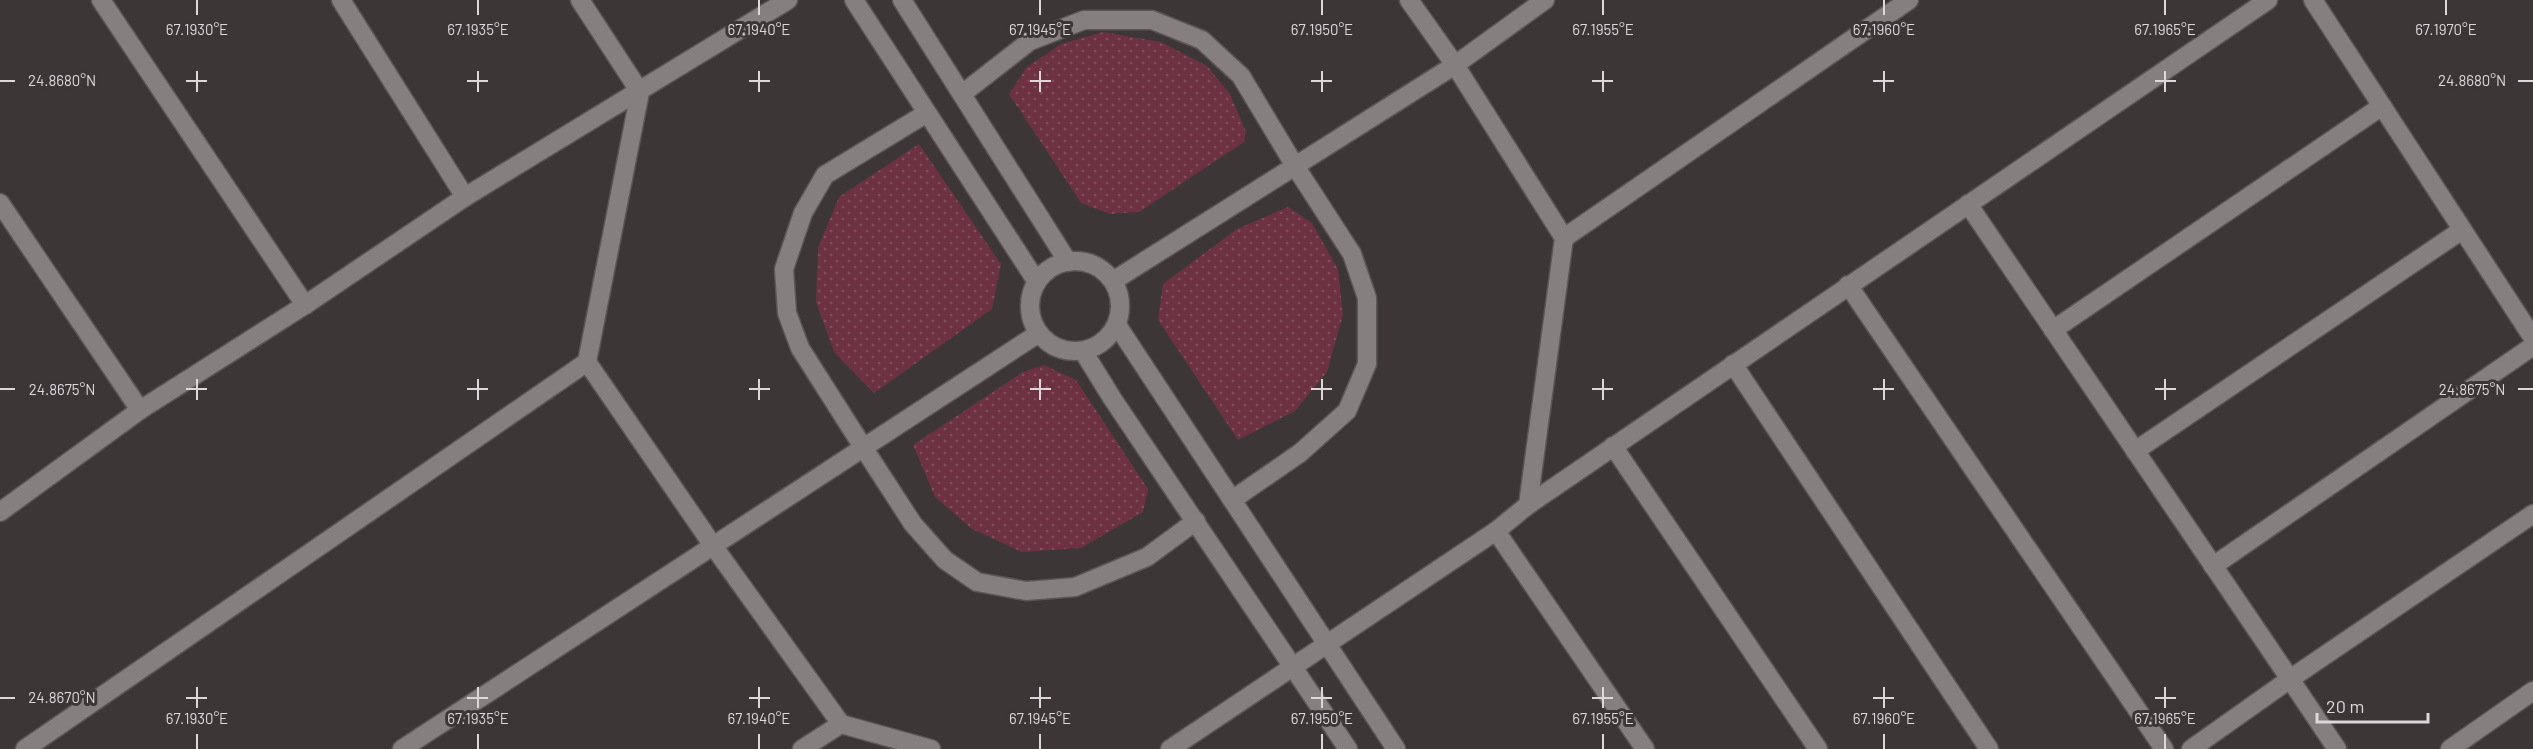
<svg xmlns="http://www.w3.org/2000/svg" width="2533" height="749" font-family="Barlow,sans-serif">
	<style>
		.grass { fill: url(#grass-dots) }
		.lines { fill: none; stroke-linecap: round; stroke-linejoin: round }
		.minor-casing { stroke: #5a5556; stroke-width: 21 }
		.minor { stroke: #867f80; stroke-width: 18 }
		.ticks { fill: none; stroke: #dcd8d9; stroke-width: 2 }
		.ticks-label { font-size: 15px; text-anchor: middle; fill: #dcd8d9; stroke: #3c3637; stroke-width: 6; stroke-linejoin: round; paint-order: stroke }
	</style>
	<defs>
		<pattern id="grass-dots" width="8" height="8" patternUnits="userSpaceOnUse" patternTransform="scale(1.5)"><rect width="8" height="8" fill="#6c3241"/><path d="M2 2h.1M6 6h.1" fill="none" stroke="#804f5c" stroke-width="1.8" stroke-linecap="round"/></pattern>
	</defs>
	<rect width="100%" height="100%" fill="#3c3637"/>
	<g class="grass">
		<path d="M1103 32 1161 42 1207 66 1230 94 1246 132 1244 142 1139 212 1110 214 1081 203 1009 94 1026 68 1061 44Z"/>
		<path d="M919 144 1001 264 992 309 874 393 834 352 816 302 818 248 839 197Z"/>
		<path d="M1288 207 1312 223 1338 269 1343 315 1327 372 1295 411 1238 440 1158 320 1163 284 1237 229Z"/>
		<path d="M1044 365 1076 380 1148 489 1143 512 1081 548 1022 552 972 529 935 497 913 445 1023 372Z"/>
	</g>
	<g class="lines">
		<g class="minor-casing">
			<g id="minor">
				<path d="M101 0 305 305"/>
				<path d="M341 0 465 197"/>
				<path d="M580 0 640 92 587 362"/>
				<path d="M854 0 1037 282"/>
				<path d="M902 0 1068 262"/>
				<path d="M2313 0 2533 338"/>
				<path d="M962 94 1030 41 1084 20H1152L1202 40 1241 76 1295 166 1352 254 1367 298V364L1347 411 1300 453 1232 500"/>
				<path d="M927 113 825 175 803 213 784 269 787 313 800 348 863 447 913 524 945 560 977 582 1026 591 1075 587 1147 557 1196 521"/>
				<path d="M0 203 140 410 0 512"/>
				<path d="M1968 204 2290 679 2191 749"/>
				<path d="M1564 238 1909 0"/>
				<circle cx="1075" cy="306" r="45"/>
				<path d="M1113 281 1455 65 1545 0"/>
				<path d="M1848 285 2164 749"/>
				<path d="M1117 325 1396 749"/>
				<path d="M2053 330 2382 106"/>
				<path d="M1083 351 1112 398 1348 749"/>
				<path d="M1733 364 1989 749"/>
				<path d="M140 410 305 305 465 197 788 0"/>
				<path d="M1613 446 1818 749"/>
				<path d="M2135 451 2462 230"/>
				<path d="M1528 505 2268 0"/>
				<path d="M1496 531 1645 749"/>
				<path d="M2213 566 2533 346"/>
				<path d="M841 724 931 749"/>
				<path d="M25 749 587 362 714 547 841 724 802 749"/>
				<path d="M402 749 1039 333"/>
				<path d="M1170 749 1496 531 1528 505 1564 238 1455 65 1409 0"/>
				<path d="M2337 749 2290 679 2533 514"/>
				<path d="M2450 749 2533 691"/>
			</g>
		</g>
		<use href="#minor" class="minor"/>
	</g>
	<path class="ticks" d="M197 0V15M478 0V15M759 0V15M1040 0V15M1322 0V15M1603 0V15M1884 0V15M2165 0V15M2446 0V15M197 71V92M478 71V92M759 71V92M1040 71V92M1322 71V92M1603 71V92M1884 71V92M2165 71V92M0 81H15M186 81H207M467 81H488M749 81H770M1030 81H1051M1311 81H1332M1592 81H1613M1873 81H1894M2155 81H2176M2518 81H2533M197 379V400M478 379V400M759 379V400M1040 379V400M1322 379V400M1603 379V400M1884 379V400M2165 379V400M0 389H15M186 389H207M467 389H488M749 389H770M1030 389H1051M1311 389H1332M1592 389H1613M1873 389H1894M2155 389H2176M2518 389H2533M197 687V708M478 687V708M759 687V708M1040 687V708M1322 687V708M1603 687V708M1884 687V708M2165 687V708M0 698H15M186 698H207M467 698H488M749 698H770M1030 698H1051M1311 698H1332M1592 698H1613M1873 698H1894M2155 698H2176M197 734V749M478 734V749M759 734V749M1040 734V749M1322 734V749M1603 734V749M1884 734V749M2165 734V749"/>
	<g class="ticks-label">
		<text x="197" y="35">67.1930°E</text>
		<text x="478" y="35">67.1935°E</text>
		<text x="759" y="35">67.1940°E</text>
		<text x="1040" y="35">67.1945°E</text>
		<text x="1322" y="35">67.1950°E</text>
		<text x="1603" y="35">67.1955°E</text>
		<text x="1884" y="35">67.1960°E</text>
		<text x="2165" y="35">67.1965°E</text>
		<text x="2446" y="35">67.1970°E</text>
		<text x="62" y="86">24.8680°N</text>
		<text x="2472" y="86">24.8680°N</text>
		<text x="62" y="395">24.8675°N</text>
		<text x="2472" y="395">24.8675°N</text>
		<text x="62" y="703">24.8670°N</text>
		<text x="197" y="724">67.1930°E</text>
		<text x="478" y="724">67.1935°E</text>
		<text x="759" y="724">67.1940°E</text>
		<text x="1040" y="724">67.1945°E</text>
		<text x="1322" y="724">67.1950°E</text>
		<text x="1603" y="724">67.1955°E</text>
		<text x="1884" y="724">67.1960°E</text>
		<text x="2165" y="724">67.1965°E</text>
	</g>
	<path d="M2317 713v9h111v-9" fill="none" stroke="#dcd8d9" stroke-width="3"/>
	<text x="2326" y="713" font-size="18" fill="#dcd8d9" stroke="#3c3637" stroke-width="4.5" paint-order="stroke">20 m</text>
</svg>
